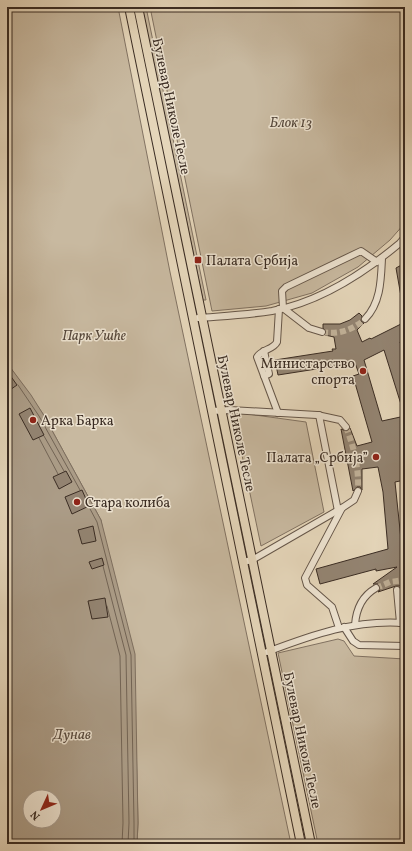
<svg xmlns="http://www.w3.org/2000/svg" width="412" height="851" font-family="Vollkorn,serif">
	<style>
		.green { fill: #c8b9a0; stroke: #817262 }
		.water { fill: #ab9c87; stroke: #7e6f5f; fill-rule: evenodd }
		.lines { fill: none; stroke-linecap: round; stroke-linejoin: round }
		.shore { stroke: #726455; stroke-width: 1 }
		.building { fill: #938472; stroke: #3a2c23 }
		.minor-tunnel { stroke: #c3b49c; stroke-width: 6; stroke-dasharray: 6 3; stroke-linecap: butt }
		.minor-casing { stroke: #655649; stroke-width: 8 }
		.major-casing { stroke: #3a2c23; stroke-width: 10 }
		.minor { stroke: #eee4d2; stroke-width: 6 }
		.major { stroke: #e5d6ba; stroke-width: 8 }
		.poi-dot { fill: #8f2418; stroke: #eee4d2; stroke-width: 1.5 }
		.labels { text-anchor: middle; stroke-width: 3; stroke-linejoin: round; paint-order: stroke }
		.street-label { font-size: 14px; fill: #3a2c23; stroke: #eee4d2 }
		.park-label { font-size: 14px; font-style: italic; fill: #56483c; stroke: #eee4d2 }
		.poi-label { font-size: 14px; fill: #3a2c23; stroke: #eee4d2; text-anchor: start }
		.water-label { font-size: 15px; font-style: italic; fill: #56483c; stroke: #eee4d2 }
	</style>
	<rect width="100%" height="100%" fill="#e5d6ba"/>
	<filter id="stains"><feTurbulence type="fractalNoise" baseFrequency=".005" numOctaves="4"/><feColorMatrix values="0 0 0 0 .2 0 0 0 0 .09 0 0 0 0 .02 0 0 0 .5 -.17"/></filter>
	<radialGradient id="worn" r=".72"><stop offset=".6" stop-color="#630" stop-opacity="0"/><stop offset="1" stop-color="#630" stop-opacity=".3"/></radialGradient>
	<g class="green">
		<path d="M7 7H118L170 272 291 844H137L138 823 136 739 101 520 43 414 30 395 7 363Z"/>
		<path d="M142 7H146L206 300H203Z"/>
		<path d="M150 7H405V223L390 240 358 267 312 293 266 306 212 311Z"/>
		<path d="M233 412 306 422 324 512 261 546Z"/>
		<path d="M338 639 344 641 354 656 405 659V844H318L278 653Z"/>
	</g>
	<path class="water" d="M7 363 31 395 43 414 101 520 135 654 138 823 137 844H7ZM30 797H54V821H30Z"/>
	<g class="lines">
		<g class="shore">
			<path d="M18 385 39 416 80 490"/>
			<path d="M44 436 64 471"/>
			<path d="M39 438 58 474"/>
			<path d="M89 507 97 522 131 655 134 823V844"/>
			<path d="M103 566 126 655 129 823 128 844"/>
			<path d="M107 606 120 656 123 823 122 844"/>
		</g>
	</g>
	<g class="building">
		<path d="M405 263V302H402L396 268Z"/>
		<path d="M359 313 362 316 361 321 364 323 357 330 362 342 370 338 371 339 405 322V340L400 342 405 357V413L404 414 384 350 364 360 382 421 405 416V480L395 482 402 549H405V586H396L378 592 380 590V586L378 584H373L397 567 376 571V569L320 584 316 569 388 549 383 492 378 467 362 469V490L360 487H357L353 491 341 429 346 431 350 428 357 446 372 442 353 376 359 374 355 363 278 375 275 360 333 351 332 349H336L334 337 325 335 326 331 323 328V324H340L350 320Z"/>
		<path d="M7 371 17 385 7 392Z"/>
		<path d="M30 408 44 435 33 440 19 414Z"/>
		<path d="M66 471 72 482 59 489 53 477Z"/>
		<path d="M82 490 89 506 72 514 65 497Z"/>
		<path d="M93 526 96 541 82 544 78 530Z"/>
		<path d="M102 558 104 565 92 569 89 562Z"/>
		<path d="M105 598 108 617 92 619 88 601Z"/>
	</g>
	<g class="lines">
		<g class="minor-tunnel">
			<path d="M322 332C338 335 353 330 365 319"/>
			<path d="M346 427C354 447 359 469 358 491"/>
			<path d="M376 588 390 582 405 580"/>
		</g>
		<g class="minor-casing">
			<g id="minor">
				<path d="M198 318C223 316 247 315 272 311 320 302 363 274 400 243L405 237"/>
				<path d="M365 319C381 303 381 279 382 258"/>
				<path d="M322 332 309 328 283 308 282 291 286 287 361 251 377 262"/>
				<path d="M264 376 269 374 264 351"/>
				<path d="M212 411 230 410 317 415 340 420 346 427"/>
				<path d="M278 413 257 357C262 349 273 350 277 342L279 309"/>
				<path d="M319 415 338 511"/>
				<path d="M243 562 252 560 342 508 354 500 358 491"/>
				<path d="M397 590 400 623"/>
				<path d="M355 625C356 610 362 596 376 588"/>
				<path d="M344 627 353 641 359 645 405 646"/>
				<path d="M339 628 332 607 307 585 305 578 342 508"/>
				<path d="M267 652C312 635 356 619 405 623"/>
			</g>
		</g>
		<g class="major-casing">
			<g id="major">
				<path d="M129 7 301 844"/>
				<path d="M138 7 311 844"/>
			</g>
		</g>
		<use href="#minor" class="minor"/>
		<use href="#major" class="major"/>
	</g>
	<g class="poi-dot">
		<rect x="194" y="256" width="8" height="8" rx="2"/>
		<circle cx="363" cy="371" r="4"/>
		<circle cx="33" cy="420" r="4"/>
		<circle cx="376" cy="457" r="4"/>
		<circle cx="77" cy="502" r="4"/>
	</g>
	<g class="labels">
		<g class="street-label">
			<text transform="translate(172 106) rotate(78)" y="5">Булевар Николе Тесле</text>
			<text transform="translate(237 423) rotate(78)" y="5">Булевар Николе Тесле</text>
			<text transform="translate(303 740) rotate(78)" y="5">Булевар Николе Тесле</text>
		</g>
		<g class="park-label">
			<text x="291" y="127">Блок 13</text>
			<text x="94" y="340">Парк Ушће</text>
		</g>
		<g class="poi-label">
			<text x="206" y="265">Палата Србија</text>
			<text x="355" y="368" text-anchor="end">Министарство<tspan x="355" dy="16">спорта</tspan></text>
			<text x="41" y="425">Арка Барка</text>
			<text x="368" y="462" text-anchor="end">Палата „Србија”</text>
			<text x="85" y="507">Стара колиба</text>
		</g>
		<g class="water-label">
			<text x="72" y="739">Дунав</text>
		</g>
	</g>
	<rect width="412" height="851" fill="none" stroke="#e5d6ba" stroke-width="24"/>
	<rect x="8" y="8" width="396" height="835" fill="none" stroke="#3a2c23" stroke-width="2"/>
	<rect x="12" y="12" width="388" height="827" fill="none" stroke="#3a2c23"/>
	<g transform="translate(42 809) rotate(226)"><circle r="19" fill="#eee4d2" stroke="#a69a8c"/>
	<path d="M0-3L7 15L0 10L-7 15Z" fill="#8f2418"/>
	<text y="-6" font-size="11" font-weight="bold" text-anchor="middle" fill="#3a2c23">N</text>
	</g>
	<rect width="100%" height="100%" filter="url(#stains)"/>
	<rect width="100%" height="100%" fill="url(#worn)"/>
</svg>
